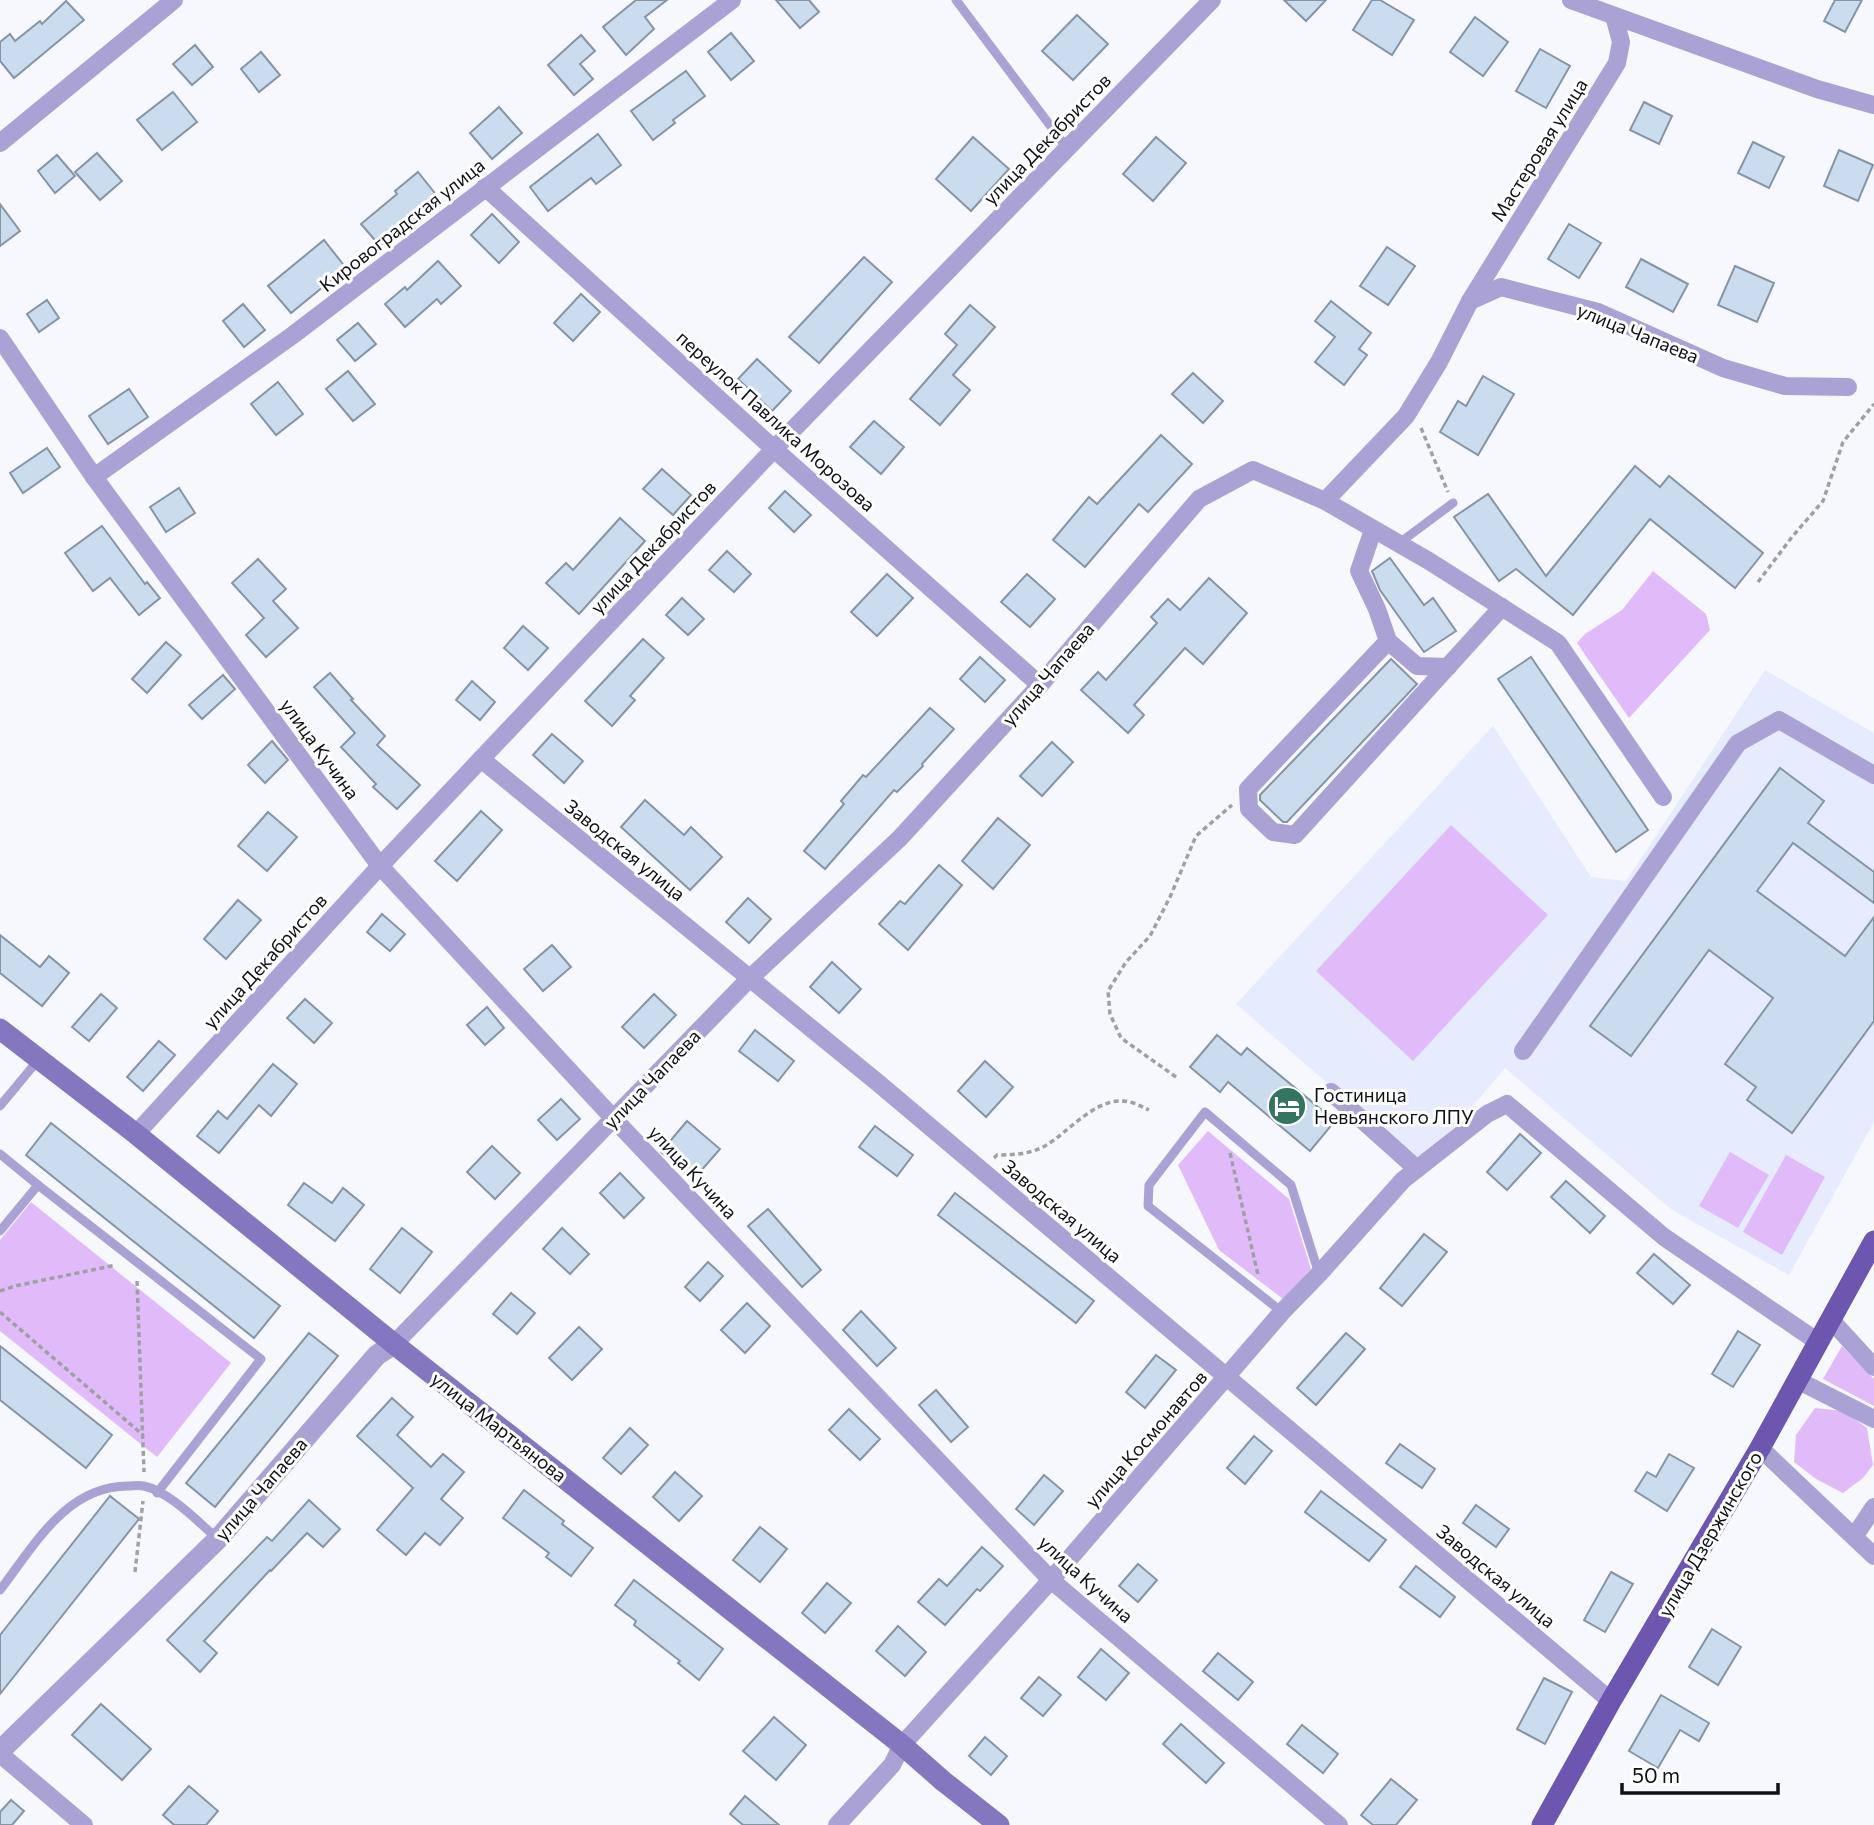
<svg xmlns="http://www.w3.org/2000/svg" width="1874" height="1825" font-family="Commissioner,sans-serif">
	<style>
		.built { fill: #e6ecfe }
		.green { fill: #e1bbf9 }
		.building { fill: #ccdcef; stroke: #8695a6; stroke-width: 2 }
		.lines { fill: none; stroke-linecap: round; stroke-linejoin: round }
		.path { stroke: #9ea0a6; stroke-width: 3.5; stroke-dasharray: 5 3.5; stroke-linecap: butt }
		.service { stroke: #aaa2d4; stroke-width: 9 }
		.minor { stroke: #aaa2d4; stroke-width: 18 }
		.tertiary { stroke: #aaa2d4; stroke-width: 21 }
		.secondary { stroke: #8576c0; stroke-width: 21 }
		.primary { stroke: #6c56b0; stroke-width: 21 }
		.labels { text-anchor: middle; stroke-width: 6; stroke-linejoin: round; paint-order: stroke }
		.street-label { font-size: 19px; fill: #0f1119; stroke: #fff }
		.poi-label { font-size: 19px; fill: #0f1119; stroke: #fff; text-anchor: start }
	</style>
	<rect width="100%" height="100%" fill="#f7f8fd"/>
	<path class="built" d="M1765 670 1874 733V1122L1789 1275 1672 1210 1505 1068 1422 1165 1236 1004 1493 726 1591 877 1626 881Z"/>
	<g class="green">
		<path d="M1653 571 1706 614 1710 630 1629 718 1577 643 1585 634 1622 610Z"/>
		<path d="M1451 825 1548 915 1413 1061 1316 971Z"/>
		<path d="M1208 1131 1289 1199 1311 1269 1283 1299 1219 1250 1178 1165Z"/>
		<path d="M1730 1152 1769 1175 1738 1228 1699 1206Z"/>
		<path d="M1786 1155 1825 1177 1782 1255 1743 1232Z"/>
		<path d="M31 1202 231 1363 157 1457 0 1331V1240Z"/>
		<path d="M1842 1346 1874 1379V1406L1823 1379Z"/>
		<path d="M1815 1408 1843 1411 1867 1428 1873 1465 1863 1478 1843 1493 1816 1479 1794 1462 1796 1435Z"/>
	</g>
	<g class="building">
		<path d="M636 0H667L645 17 654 29 626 55 603 27Z"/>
		<path d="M776 0H809L819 12 800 28Z"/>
		<path d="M1284 0H1326L1306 21Z"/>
		<path d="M1372 0H1380L1414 20 1392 55 1353 30Z"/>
		<path d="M1835 0H1862L1845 32 1824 21Z"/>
		<path d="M66 1 84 20 14 78 0 61V42L10 34 15 41 40 21 42 24Z"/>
		<path d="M1077 15 1108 44 1073 80 1042 51Z"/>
		<path d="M1475 17 1508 42 1483 76 1450 52Z"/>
		<path d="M731 33 754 61 731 80 708 52Z"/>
		<path d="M581 35 595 51 580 64 593 79 574 95 548 65Z"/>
		<path d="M195 45 213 67 192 85 173 64Z"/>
		<path d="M1540 49 1570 66 1546 108 1516 91Z"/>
		<path d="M261 52 280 75 259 92 241 69Z"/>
		<path d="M686 71 705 96 673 120 675 123 653 140 631 111Z"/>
		<path d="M173 92 197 122 162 150 137 120Z"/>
		<path d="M1644 102 1672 116 1659 144 1630 130Z"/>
		<path d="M499 107 522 133 492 159 470 133Z"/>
		<path d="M598 134 621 165 596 184 591 178 548 211 530 187Z"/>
		<path d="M973 137 1009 169 971 211 936 179Z"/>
		<path d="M1156 137 1186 163 1153 201 1123 174Z"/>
		<path d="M1753 142 1784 157 1769 188 1738 173Z"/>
		<path d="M1839 150 1873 165 1858 201 1824 186Z"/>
		<path d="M97 153 122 181 100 200 75 172Z"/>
		<path d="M57 155 75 176 55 193 38 171Z"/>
		<path d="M418 172 438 197 380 246 361 224 397 194 395 191Z"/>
		<path d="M0 204 20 231 0 246Z"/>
		<path d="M492 214 519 242 499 263 471 235Z"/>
		<path d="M1569 224 1601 243 1579 278 1548 259Z"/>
		<path d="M324 240 346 268 291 313 268 286Z"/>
		<path d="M1387 247 1415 266 1388 305 1360 286Z"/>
		<path d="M864 257 892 282 819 363 789 337Z"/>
		<path d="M1641 259 1688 284 1673 312 1626 287Z"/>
		<path d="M438 261 461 286 441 304 437 299 405 327 385 304 405 287 407 290Z"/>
		<path d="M1735 266 1774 283 1757 322 1718 305Z"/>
		<path d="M581 294 600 312 573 341 554 323Z"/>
		<path d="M47 300 59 318 39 332 27 314Z"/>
		<path d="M1331 301 1371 333 1359 349 1367 355 1344 385 1315 362 1335 337 1315 321Z"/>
		<path d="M243 304 265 330 244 347 223 321Z"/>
		<path d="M970 305 995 327 953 375 970 390 940 425 910 399 957 345 945 334Z"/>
		<path d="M358 323 376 344 355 361 337 340Z"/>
		<path d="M757 359 791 391 772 411 738 379Z"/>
		<path d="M348 371 375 404 353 421 326 389Z"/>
		<path d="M1193 373 1223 401 1203 423 1172 394Z"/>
		<path d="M1483 376 1514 394 1478 455 1440 432 1458 401 1466 406Z"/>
		<path d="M278 382 303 414 276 435 251 404Z"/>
		<path d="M129 389 148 417 108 444 89 416Z"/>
		<path d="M874 421 904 447 881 474 850 447Z"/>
		<path d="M1161 435 1192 464 1148 512 1139 504 1085 567 1053 540 1089 497 1097 504Z"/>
		<path d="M47 448 60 467 23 493 10 473Z"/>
		<path d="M1635 466 1660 487 1669 476 1763 553 1735 588 1650 519 1573 615 1516 569 1499 581 1454 517 1488 494 1546 576Z"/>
		<path d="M662 469 691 495 673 515 643 489Z"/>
		<path d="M179 488 195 513 166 532 150 507Z"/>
		<path d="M785 491 811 515 794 532 769 508Z"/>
		<path d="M620 518 645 541 579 614 546 583 566 563 573 570Z"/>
		<path d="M102 526 145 584 147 582 160 598 139 615 110 578 93 591 65 553Z"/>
		<path d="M727 551 751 574 734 592 709 570Z"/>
		<path d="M1390 558 1424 605 1433 598 1456 631 1424 652 1380 590 1372 571Z"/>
		<path d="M258 559 286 589 273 601 298 628 266 657 246 635 264 618 232 583Z"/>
		<path d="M887 574 913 598 877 636 851 612Z"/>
		<path d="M1027 574 1055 599 1030 627 1001 602Z"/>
		<path d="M1209 578 1247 613 1203 664 1185 648 1134 705 1144 715 1128 733 1081 690 1098 672 1106 680 1157 623 1151 617 1168 599 1180 610Z"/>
		<path d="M682 598 704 619 688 635 666 615Z"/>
		<path d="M523 626 548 648 528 670 504 648Z"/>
		<path d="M643 639 664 658 630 696 635 700 612 726 585 701Z"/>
		<path d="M166 642 181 655 147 693 132 679Z"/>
		<path d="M980 657 1005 680 985 702 960 679Z"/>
		<path d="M1531 657 1648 830 1616 852 1498 679Z"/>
		<path d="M1391 659 1417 684 1287 822H1283L1260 800V795Z"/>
		<path d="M330 673 353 699 351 700 385 736 377 745 420 785 397 809 373 787 376 784 341 747 355 733 314 687Z"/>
		<path d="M223 675 235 689 202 719 189 705Z"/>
		<path d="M472 681 495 702 480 720 456 700Z"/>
		<path d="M930 708 954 729 922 764 923 766 897 792 894 790 825 869 804 851 844 804 841 801 863 775 866 777Z"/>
		<path d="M552 734 583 761 564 783 533 755Z"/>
		<path d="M272 741 288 760 265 783 248 765Z"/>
		<path d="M1052 742 1073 762 1042 796 1020 776Z"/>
		<path d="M1780 768 1824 801 1808 823 1874 872V903L1793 843 1757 891 1845 956 1874 917V1021L1792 1133 1747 1100 1756 1087 1725 1064 1773 998 1709 950 1631 1056 1590 1026Z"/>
		<path d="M645 800 684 835 691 827 722 857 690 890 621 827Z"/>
		<path d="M481 811 502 830 457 881 435 861Z"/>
		<path d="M268 812 297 837 267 871 238 846Z"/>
		<path d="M998 818 1030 845 993 889 962 861Z"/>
		<path d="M939 865 962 885 908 950 879 924 900 901 905 904Z"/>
		<path d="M748 898 771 919 749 943 726 922Z"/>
		<path d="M238 900 261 920 226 959 204 939Z"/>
		<path d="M382 914 405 934 390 951 367 932Z"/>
		<path d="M0 935 40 967 49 956 69 973 42 1006 0 973Z"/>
		<path d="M552 945 571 967 543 991 524 969Z"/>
		<path d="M832 962 861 989 839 1013 810 987Z"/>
		<path d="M101 994 117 1008 89 1041 72 1027Z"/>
		<path d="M654 994 676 1015 644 1048 622 1027Z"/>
		<path d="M305 999 332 1023 314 1043 287 1018Z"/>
		<path d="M487 1007 504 1028 485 1045 467 1025Z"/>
		<path d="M755 1030 794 1061 778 1081 739 1051Z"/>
		<path d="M1217 1035 1241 1055 1247 1048 1335 1121 1310 1151 1228 1082 1220 1092 1190 1067Z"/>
		<path d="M159 1041 175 1055 143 1091 127 1077Z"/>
		<path d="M985 1061 1013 1087 986 1117 958 1091Z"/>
		<path d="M273 1064 297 1084 271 1116 259 1105 219 1153 197 1136 218 1111 227 1119Z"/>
		<path d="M561 1099 580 1119 557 1140 538 1120Z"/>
		<path d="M687 1121 720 1149 693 1180 661 1152Z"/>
		<path d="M51 1123 280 1306 254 1338 26 1155Z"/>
		<path d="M875 1126 913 1155 897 1176 859 1147Z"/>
		<path d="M1520 1134 1541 1153 1507 1190 1487 1172Z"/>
		<path d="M492 1146 520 1173 495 1199 467 1172Z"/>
		<path d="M620 1173 644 1198 624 1218 600 1193Z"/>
		<path d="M1566 1181 1605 1216 1590 1233 1551 1197Z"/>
		<path d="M304 1183 332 1203 343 1188 364 1205 335 1241 288 1205Z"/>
		<path d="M955 1193 1094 1301 1076 1323 938 1215Z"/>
		<path d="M768 1209 821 1270 802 1287 748 1226Z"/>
		<path d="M402 1228 432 1252 400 1293 370 1269Z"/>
		<path d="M562 1228 589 1254 570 1274 543 1249Z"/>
		<path d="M1424 1234 1447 1252 1402 1306 1380 1288Z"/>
		<path d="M1654 1254 1690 1285 1673 1304 1637 1273Z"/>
		<path d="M708 1262 723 1276 700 1301 685 1287Z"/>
		<path d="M511 1293 535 1313 517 1334 493 1314Z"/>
		<path d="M747 1303 770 1326 745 1353 721 1330Z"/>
		<path d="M861 1311 896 1348 877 1366 843 1330Z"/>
		<path d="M579 1327 602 1349 572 1380 549 1358Z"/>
		<path d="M1738 1331 1760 1345 1733 1387 1712 1374Z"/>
		<path d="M309 1333 338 1356 215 1507 186 1483Z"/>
		<path d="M1346 1333 1365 1349 1316 1405 1297 1388Z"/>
		<path d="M0 1346 112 1435 86 1468 0 1400Z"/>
		<path d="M1156 1355 1176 1370 1145 1408 1126 1392Z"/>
		<path d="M936 1390 968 1427 951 1442 919 1405Z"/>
		<path d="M392 1398 413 1417 397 1435 431 1467 443 1454 464 1472 441 1499 463 1518 440 1545 425 1533 406 1555 377 1530 413 1488 357 1436Z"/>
		<path d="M849 1409 880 1439 860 1460 829 1430Z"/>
		<path d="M630 1428 648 1445 621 1474 603 1458Z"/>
		<path d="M1254 1436 1272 1451 1245 1484 1227 1468Z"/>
		<path d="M1400 1444 1435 1469 1422 1488 1386 1463Z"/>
		<path d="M1669 1454 1694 1468 1667 1511 1635 1491 1647 1472 1656 1477Z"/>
		<path d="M675 1472 702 1496 679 1521 653 1497Z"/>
		<path d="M1044 1475 1063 1491 1034 1525 1016 1509Z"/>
		<path d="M524 1490 564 1521 562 1524 593 1548 571 1576 546 1557 549 1553 503 1518Z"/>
		<path d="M1321 1491 1386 1540 1369 1561 1305 1512Z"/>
		<path d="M110 1496 139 1519 0 1694V1635Z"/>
		<path d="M309 1500 340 1529 323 1547 307 1533 271 1571 270 1570 204 1641 217 1653 200 1672 167 1640 267 1537 272 1541Z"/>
		<path d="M1476 1505 1509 1529 1496 1547 1463 1523Z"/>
		<path d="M760 1527 787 1549 760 1582 733 1560Z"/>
		<path d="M982 1547 1003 1566 980 1591 977 1589 945 1625 918 1602 939 1579 947 1586Z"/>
		<path d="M1138 1564 1157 1580 1138 1602 1119 1586Z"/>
		<path d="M1416 1566 1455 1597 1440 1617 1400 1587Z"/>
		<path d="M1611 1572 1633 1584 1605 1632 1584 1620Z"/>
		<path d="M634 1580 723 1649 699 1680 678 1663 680 1661 634 1625 636 1621 615 1605Z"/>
		<path d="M827 1583 851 1603 825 1633 802 1613Z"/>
		<path d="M898 1626 926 1652 905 1676 876 1651Z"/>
		<path d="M1712 1629 1741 1647 1718 1685 1689 1667Z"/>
		<path d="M1101 1649 1129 1673 1106 1700 1078 1677Z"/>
		<path d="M1218 1653 1253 1682 1238 1700 1203 1671Z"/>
		<path d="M1039 1677 1061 1695 1043 1716 1021 1698Z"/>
		<path d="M1544 1678 1572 1692 1545 1744 1517 1729Z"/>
		<path d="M1661 1695 1709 1723 1699 1741 1680 1730 1658 1768 1629 1751Z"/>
		<path d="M101 1704 151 1749 122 1780 72 1735Z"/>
		<path d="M774 1717 806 1745 776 1780 743 1751Z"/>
		<path d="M1181 1724 1224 1763 1206 1783 1163 1744Z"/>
		<path d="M1302 1725 1338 1754 1323 1773 1287 1744Z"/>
		<path d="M985 1737 1007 1756 991 1775 969 1756Z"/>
		<path d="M1391 1779 1417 1800 1396 1825H1373L1361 1815Z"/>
		<path d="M189 1786 218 1811 206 1825H174L163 1815Z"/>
		<path d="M745 1796 779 1825H743L730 1814Z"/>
		<path d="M11 1800 24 1811 12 1825H0V1812Z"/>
	</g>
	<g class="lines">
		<g class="path">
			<path d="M1421 428 1448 492"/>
			<path d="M1758 582 1792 537 1823 501 1843 442 1874 404"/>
			<path d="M1176 1077 1121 1038 1110 1014 1108 991 1126 962 1150 936 1170 897 1196 836 1232 805"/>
			<path d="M1230 1153 1258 1275"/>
			<path d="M994 1158 997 1155C1014 1155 1030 1154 1045 1146 1068 1133 1098 1094 1129 1102 1136 1103 1142 1107 1149 1110"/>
			<path d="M137 1281 144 1472"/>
			<path d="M0 1291 15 1286 116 1265"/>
			<path d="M0 1312 143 1435"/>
			<path d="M135 1572 143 1501"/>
		</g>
		<g class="service">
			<path d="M956 0 1067 148"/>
			<path d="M1398 544 1453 503"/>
			<path d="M0 1106 39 1059"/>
			<path d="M0 1154 38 1185"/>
			<path d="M0 1231 38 1185 261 1359 157 1493"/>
			<path d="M1282 1312 1148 1206 1149 1185 1205 1112 1291 1185 1319 1274"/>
			<path d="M0 1590C34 1546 66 1486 128 1486 133 1486 139 1485 144 1486 170 1492 198 1522 218 1539"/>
		</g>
		<g class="minor">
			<path d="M1571 0 1817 89 1874 105"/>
			<path d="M0 143 174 0"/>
			<path d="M485 187 774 449 1040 685"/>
			<path d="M1470 301 1617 63 1621 42 1614 16"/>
			<path d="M0 338 94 477 380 866 613 1118 1051 1580 1339 1825"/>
			<path d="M94 477 293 335 732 0"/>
			<path d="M1325 501 1406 416 1439 362 1470 301 1501 287 1598 312 1723 368 1785 386 1848 387"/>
			<path d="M1373 530 1359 571 1377 609 1388 641 1417 666 1448 667"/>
			<path d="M1388 641 1248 789 1249 809 1273 832 1295 835 1502 607"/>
			<path d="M481 759 877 1082 1611 1701"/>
			<path d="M1523 1051 1738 743 1779 720 1874 775"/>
			<path d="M1331 1092 1417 1169"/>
			<path d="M136 1134 380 866 774 449 1212 0"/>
			<path d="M1831 1320 1874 1367"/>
			<path d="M394 1344 749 979 900 838 1040 685 1199 499 1253 470 1325 501 1429 561 1558 643 1663 797"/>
			<path d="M1797 1380 1874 1419"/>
			<path d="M1760 1448 1874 1556"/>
			<path d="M1854 1537 1874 1507"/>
			<path d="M0 1754 84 1825"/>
			<path d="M837 1825 892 1765 902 1745 1051 1580 1282 1312 1319 1274 1403 1180 1487 1114 1507 1104 1664 1237 1818 1342"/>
		</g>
		<path class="tertiary" d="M0 1751 218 1539 377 1355 394 1344"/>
		<path class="secondary" d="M0 1029 136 1134 394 1344 902 1745 943 1781 999 1825"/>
		<path class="primary" d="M1542 1825 1611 1701 1760 1448 1874 1241"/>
	</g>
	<defs>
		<g id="hotel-disc" transform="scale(2.0125)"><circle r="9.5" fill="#357461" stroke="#fff"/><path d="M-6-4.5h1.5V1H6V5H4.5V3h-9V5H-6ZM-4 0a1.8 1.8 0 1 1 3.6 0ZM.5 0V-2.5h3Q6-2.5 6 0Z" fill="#fff"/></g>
	</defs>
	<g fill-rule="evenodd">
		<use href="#hotel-disc" x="1287" y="1106"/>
	</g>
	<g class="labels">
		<g class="street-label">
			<text transform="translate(1047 139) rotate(-46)" y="7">улица Декабристов</text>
			<text transform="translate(1539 150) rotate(-58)" y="7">Мастеровая улица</text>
			<text transform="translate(402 225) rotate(-38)" y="7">Кировоградская улица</text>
			<text transform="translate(1638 333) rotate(22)" y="7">улица Чапаева</text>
			<text transform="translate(776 421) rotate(42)" y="7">переулок Павлика Морозова</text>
			<text transform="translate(653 547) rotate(-47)" y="7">улица Декабристов</text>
			<text transform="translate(1048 674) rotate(-49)" y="7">улица Чапаева</text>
			<text transform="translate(320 749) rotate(54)" y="7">улица Кучина</text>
			<text transform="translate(625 850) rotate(39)" y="7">Заводская улица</text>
			<text transform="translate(265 961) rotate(-48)" y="7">улица Декабристов</text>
			<text transform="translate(652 1079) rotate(-46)" y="7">улица Чапаева</text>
			<text transform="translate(693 1172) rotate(47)" y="7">улица Кучина</text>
			<text transform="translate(1062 1211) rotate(40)" y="7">Заводская улица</text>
			<text transform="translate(499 1427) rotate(38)" y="7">улица Мартьянова</text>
			<text transform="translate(1146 1439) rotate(-49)" y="7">улица Космонавтов</text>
			<text transform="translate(261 1489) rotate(-49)" y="7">улица Чапаева</text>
			<text transform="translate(1710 1534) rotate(-60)" y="7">улица Дзержинского</text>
			<text transform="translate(1496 1576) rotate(40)" y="7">Заводская улица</text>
			<text transform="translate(1086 1579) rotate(42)" y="7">улица Кучина</text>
		</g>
		<g class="poi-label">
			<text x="1314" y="1102">Гостиница<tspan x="1314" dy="22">Невьянского ЛПУ</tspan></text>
		</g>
	</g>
	<path d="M1622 1783v10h156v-10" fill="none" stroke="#0f1119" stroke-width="3.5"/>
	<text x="1632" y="1783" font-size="21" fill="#0f1119" stroke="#ffffff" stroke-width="5" paint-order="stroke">50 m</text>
</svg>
